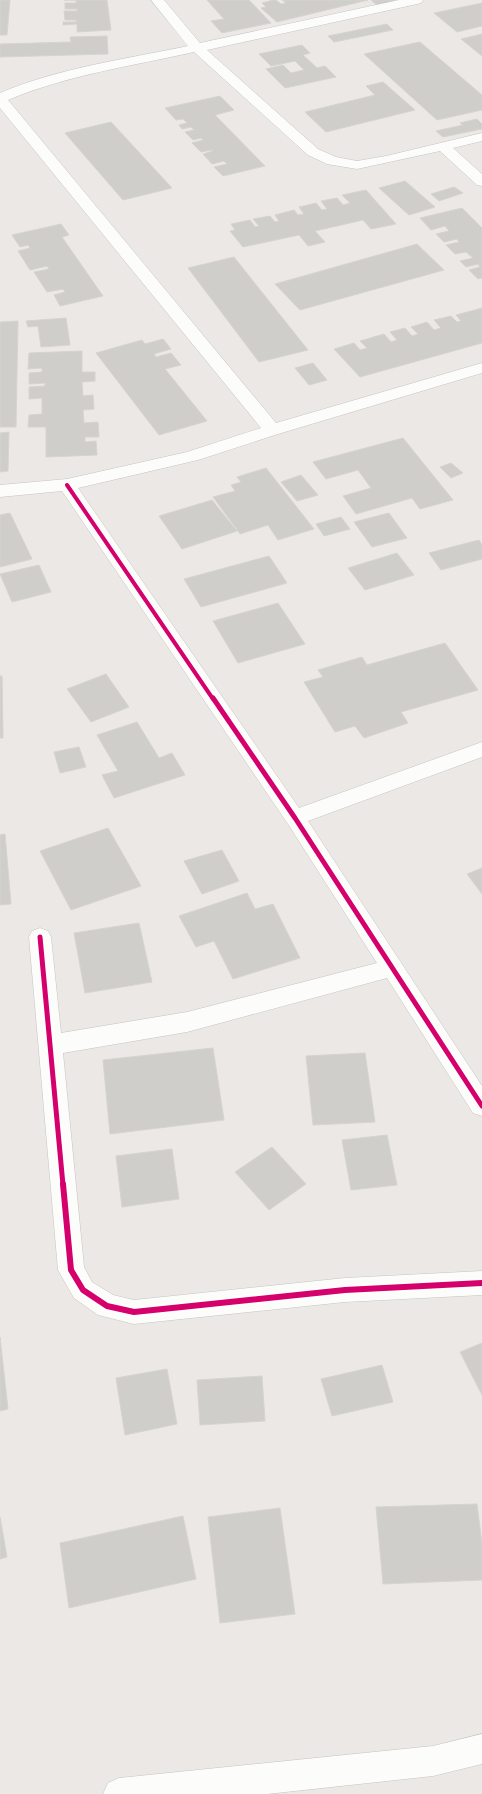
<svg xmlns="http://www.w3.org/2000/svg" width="482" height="1794" font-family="'IBM Plex Sans',sans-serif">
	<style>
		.building { fill: #d0cecb; stroke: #d6d4d1 }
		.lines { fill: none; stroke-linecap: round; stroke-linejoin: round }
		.minor-casing { stroke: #c6c4c4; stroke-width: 1 }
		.minor { fill: #fcfcfb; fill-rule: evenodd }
		.cycleway-far2-casing { stroke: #fff; stroke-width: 6 }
		.cycleway-far1-casing { stroke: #fff; stroke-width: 8 }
		.cycleway-casing { stroke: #fff; stroke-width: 9 }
		.cycleway-far2 { stroke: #d6006c; stroke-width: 4 }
		.cycleway-far1 { stroke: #d6006c; stroke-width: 5 }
		.cycleway { stroke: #d6006c; stroke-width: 6 }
	</style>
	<rect width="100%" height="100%" fill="#ebe8e5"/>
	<g class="building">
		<path d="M0 0H10L7 35H0Z"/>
		<path d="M64 0H107L111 30 77 32V24L63 25V22H76V20H65L64 11H77V9H65V3H76V0Z"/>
		<path d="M207 0H249L271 23 222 33 211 21 224 19Z"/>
		<path d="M273 0H276L281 4 286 3 282 0H368L277 22 261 8 266 7 262 3Z"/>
		<path d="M371 0H393L395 2 378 6Z"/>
		<path d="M482 3V26L457 32 434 13Z"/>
		<path d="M387 24 393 30 334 42 328 36Z"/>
		<path d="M482 34V56L461 39Z"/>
		<path d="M107 36 108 54 0 57V44L71 42 70 37Z"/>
		<path d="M420 42 482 95V110L437 120 364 54Z"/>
		<path d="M302 45 310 53 303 55 317 68 325 66 336 77 285 88 266 69 283 65 291 73 304 70 295 61 271 66 259 54Z"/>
		<path d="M383 82 415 110 326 132 305 112 375 95 366 86Z"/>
		<path d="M220 96 234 110 215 115 265 166 223 176 214 167 227 164 224 161 212 164 203 154 213 151 211 150 201 152 192 143 203 140 201 138 193 140 185 132 194 130 191 127 182 129 179 125 187 123 183 119 176 120 165 108Z"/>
		<path d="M477 119 482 124V129L443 137 436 131 463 125 460 123Z"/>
		<path d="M111 122 172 188 123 200 65 133Z"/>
		<path d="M405 181 435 207 409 215 379 188Z"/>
		<path d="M454 187 463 193 439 201 431 194Z"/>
		<path d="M366 190 396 224 371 229 363 220 315 231 325 242 308 246 299 235 243 247 230 231 235 230 231 224 250 220 255 227 259 226 253 219 270 216 275 222 279 221 275 215 294 210 298 215 304 214 299 207 316 203 322 210 327 209 321 201 337 198 343 205 350 203 342 195Z"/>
		<path d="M462 208 482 228V278L478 279 469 270 480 267 478 264 466 267 460 261 473 258 466 252 455 254 446 245 459 242 457 239 444 242 436 234 449 231 445 226 431 230 420 218Z"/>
		<path d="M61 224 69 235 62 237 103 296 60 306 54 295 65 292 63 289 47 292 34 272 49 269 47 266 30 270 18 251 30 248 28 245 20 247 12 235Z"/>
		<path d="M417 244 444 270 300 310 275 284Z"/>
		<path d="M234 257 308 350 259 362 188 268Z"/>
		<path d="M482 308V343L360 377 334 349 354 343 360 350 367 348 360 341 384 334 391 342 397 340 390 332 405 328 412 336 418 334 411 327 427 322 434 330 441 328 434 320 451 316 457 322 461 321 456 315Z"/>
		<path d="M66 318 70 345 41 347 38 326 28 327 26 321Z"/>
		<path d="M18 321 16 427H0V322Z"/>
		<path d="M163 339 171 349 154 354 156 357 171 353 181 365 165 369 207 421 159 435 96 353 142 340 145 344Z"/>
		<path d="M82 351V372H95V381L82 382 83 396 93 395 94 409 83 410 84 423 98 422 99 437H85V442L96 441 97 455 46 457V427H28L29 415 42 414V398L29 399V387L45 386V383L29 384V373L42 372V368L28 369 29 353Z"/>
		<path d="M313 363 327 380 309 385 295 368Z"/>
		<path d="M9 432 8 471 0 472V433Z"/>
		<path d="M403 438 453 500 420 509 412 498 356 514 343 496 371 488 358 470 326 479 313 462Z"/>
		<path d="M451 463 463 473 451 478 440 467Z"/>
		<path d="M266 468 314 529 278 540 268 525 240 534 213 497 235 491 231 485 241 482 237 477Z"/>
		<path d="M301 475 318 495 297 501 281 482Z"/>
		<path d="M212 500 237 531 182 549 159 516Z"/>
		<path d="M10 513 32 559 0 567V515Z"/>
		<path d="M389 513 407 538 372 547 354 522Z"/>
		<path d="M341 517 350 529 324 536 316 524Z"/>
		<path d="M479 540 482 545V559L441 570 429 553Z"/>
		<path d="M397 553 414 575 365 590 348 568Z"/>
		<path d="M269 556 287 583 201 607 184 579Z"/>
		<path d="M39 565 51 592 12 602 0 574Z"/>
		<path d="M278 603 305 644 238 663 213 621Z"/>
		<path d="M445 643 478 690 401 712 408 723 364 738 355 726 335 732 304 682 323 677 318 670 362 657 367 665Z"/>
		<path d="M106 674 129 707 91 722 67 689Z"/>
		<path d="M0 676H2L3 738H0Z"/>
		<path d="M137 722 159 758 172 753 185 775 114 798 102 775 118 771 97 735Z"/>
		<path d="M79 747 86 767 60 773 54 752Z"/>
		<path d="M108 828 141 886 71 910 40 851Z"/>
		<path d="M5 834 11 904 0 905V835Z"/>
		<path d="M222 850 239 881 202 894 184 861Z"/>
		<path d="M482 868V894L467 874Z"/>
		<path d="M247 893 255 909 273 904 300 958 233 979 214 941 196 947 179 916Z"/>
		<path d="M139 923 152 982 85 993 74 933Z"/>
		<path d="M213 1048 224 1120 110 1134 103 1060Z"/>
		<path d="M365 1053 375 1122 313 1125 306 1056Z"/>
		<path d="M387 1135 397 1185 351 1190 342 1140Z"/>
		<path d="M272 1147 306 1184 269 1210 235 1172Z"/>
		<path d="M172 1149 179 1199 122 1207 116 1156Z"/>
		<path d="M0 1337 8 1409 0 1411Z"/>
		<path d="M482 1343V1395L460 1352Z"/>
		<path d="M382 1365 393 1402 332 1416 321 1379Z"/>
		<path d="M167 1369 177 1424 125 1435 116 1378Z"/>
		<path d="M262 1376 265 1421 200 1425 197 1380Z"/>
		<path d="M477 1504 482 1544V1580L383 1584 376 1507Z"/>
		<path d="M280 1508 295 1614 220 1623 208 1517Z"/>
		<path d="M183 1516 196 1579 69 1608 60 1543Z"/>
		<path d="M0 1517 7 1557 0 1559Z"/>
	</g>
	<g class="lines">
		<g class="minor-casing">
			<g id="minor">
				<path d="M151 0H164L200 43 399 0H423L421 3 417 4 207 50 318 149 336 157 357 161 386 156 482 133V141L453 148 482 174V186L477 185 440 151 357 169 327 164 308 155 194 52C132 66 67 75 8 100L276 423 482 363V373L278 434 198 460 78 488 299 808 482 742V757L308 821 482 1086V1116L473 1113 387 978 187 1032 63 1053 84 1267 92 1282 113 1295 134 1300 345 1278 482 1271V1295L345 1302 134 1324 98 1315 74 1298 58 1270 29 937 32 931 40 928 48 931 51 937 61 1033 187 1012 377 963 288 824 62 491 0 497V485L67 479 187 452 261 428 0 108V93C59 68 126 59 188 46Z"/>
				<path d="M482 1734V1764L433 1776 267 1794H103L108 1783 119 1778 433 1746Z"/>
			</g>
		</g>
		<use href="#minor" class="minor"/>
		<g class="cycleway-far2-casing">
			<path id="cycleway-far2" d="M67 485 213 699"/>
		</g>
		<g class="cycleway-far1-casing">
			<g id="cycleway-far1">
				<path d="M213 698 295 818 482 1106"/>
				<path d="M40 937 63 1185"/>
			</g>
		</g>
		<g class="cycleway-casing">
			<path id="cycleway" d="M63 1184 71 1270 83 1290 107 1306 134 1312 345 1290 482 1283"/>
		</g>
		<use href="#cycleway-far2" class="cycleway-far2"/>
		<use href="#cycleway-far1" class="cycleway-far1"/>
		<use href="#cycleway" class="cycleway"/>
	</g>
</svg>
